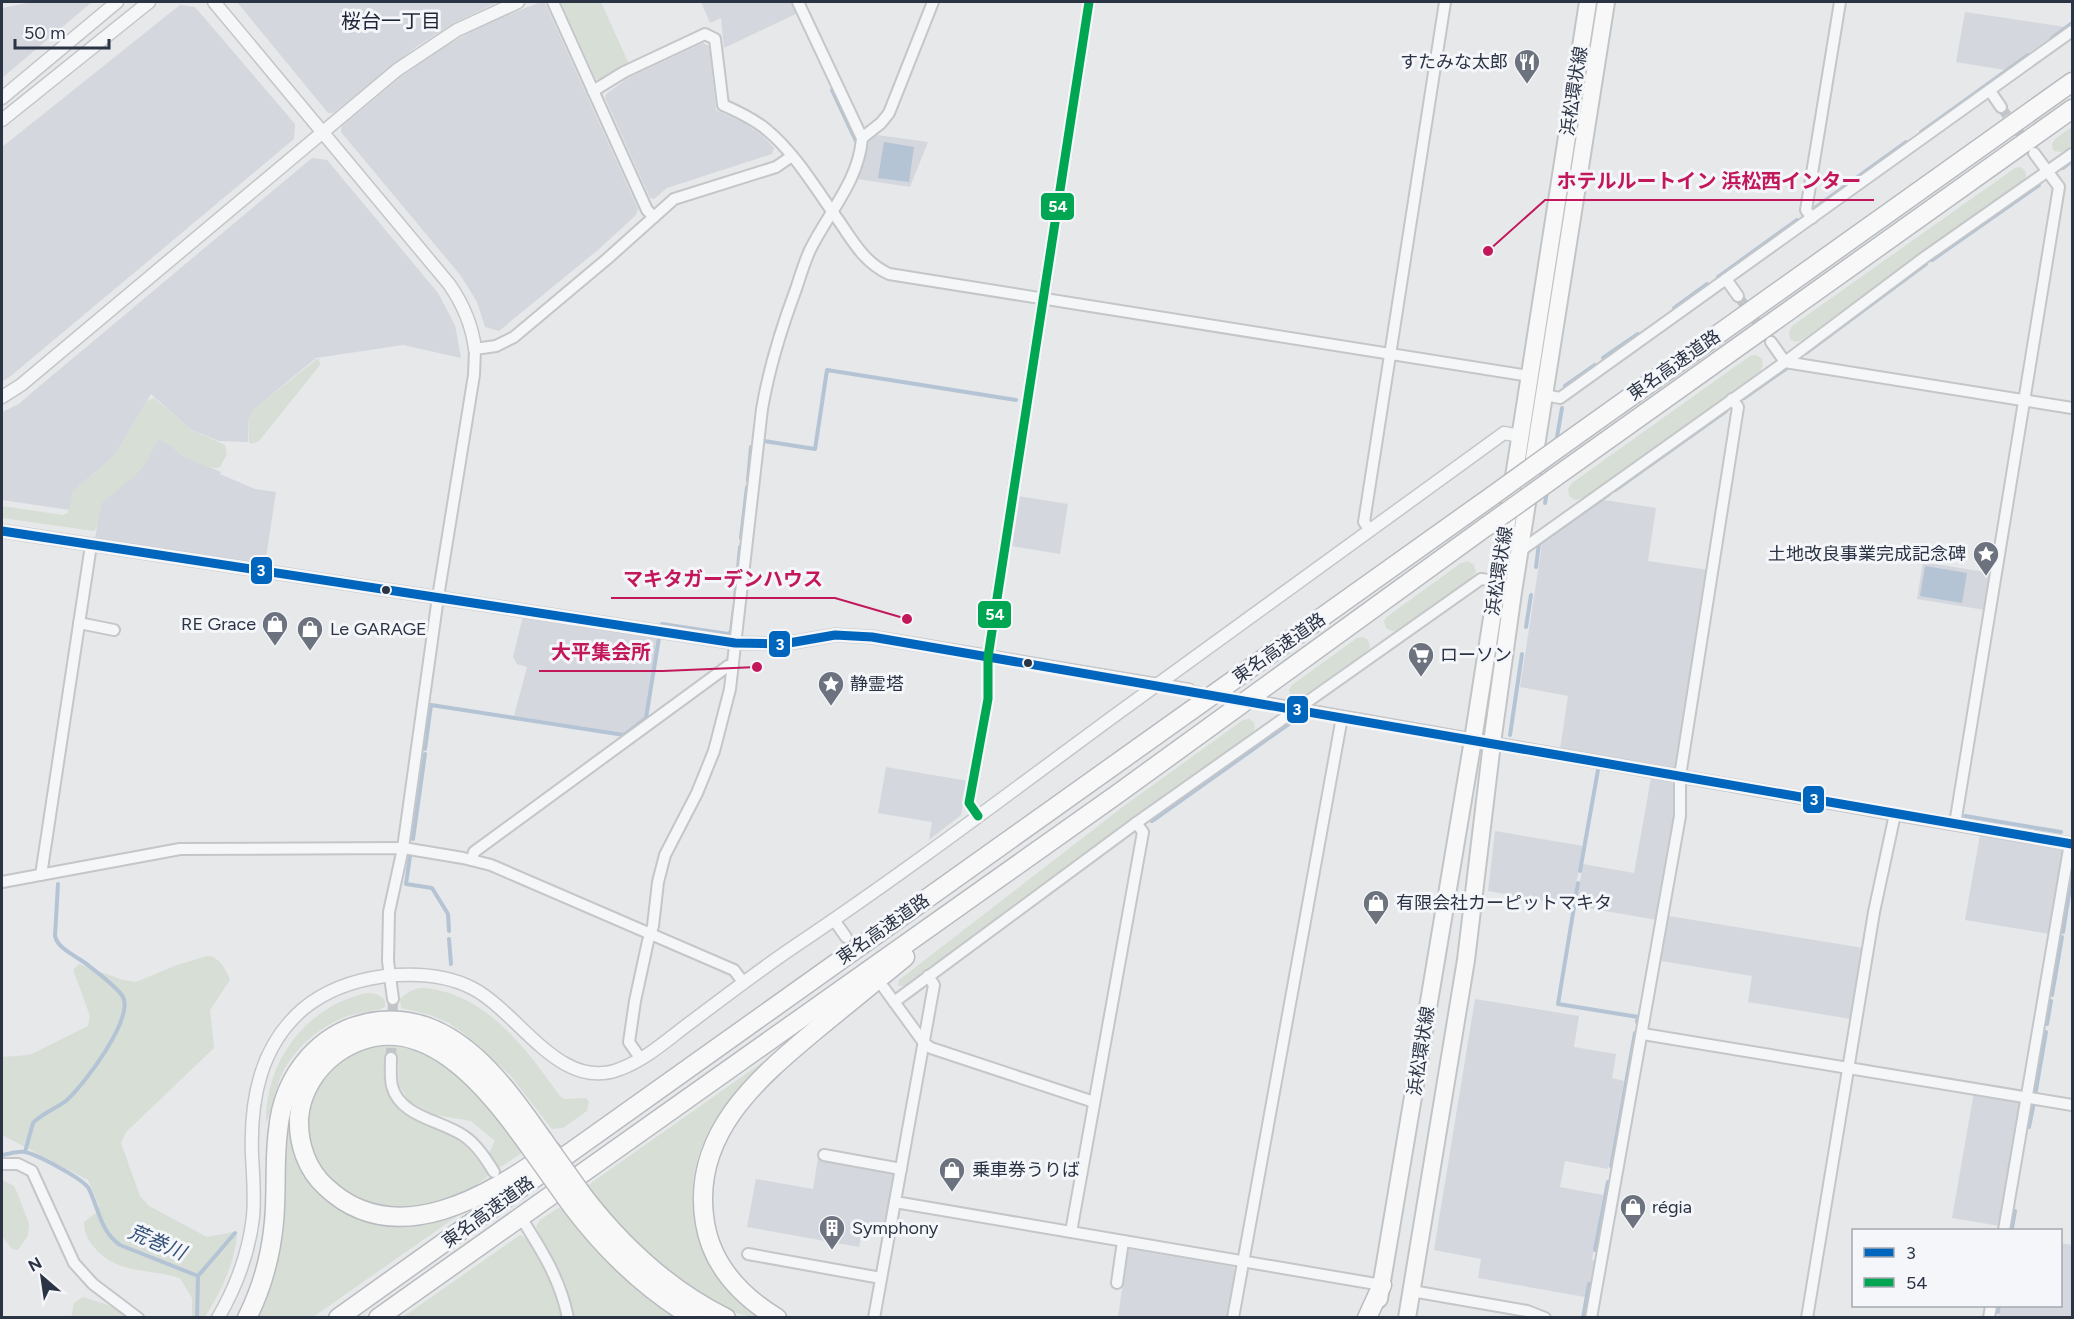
<svg xmlns="http://www.w3.org/2000/svg" width="2074" height="1319" font-family="Figtree,'Noto Sans JP',sans-serif">
	<style>
		.built { fill: #d4d7dd }
		.green { fill: #d6ded6 }
		.water { fill: #b4c4d5 }
		.lines { fill: none; stroke-linecap: round; stroke-linejoin: round }
		.stream { stroke: #b4c4d5; stroke-width: 4 }
		.minor-tunnel { stroke: #c1c4c9; stroke-width: 10; stroke-dasharray: 10 5; stroke-linecap: butt }
		.tertiary-tunnel { stroke: #c1c4c9; stroke-width: 12; stroke-dasharray: 12 6; stroke-linecap: butt }
		.minor-casing { stroke: #c4c6c8; stroke-width: 14 }
		.tertiary-casing { stroke: #c4c6c8; stroke-width: 15 }
		.primary-casing { stroke: #c2c5c8; stroke-width: 20 }
		.motorway-casing { stroke: #b8bbbf; stroke-width: 21 }
		.minor { stroke: #f5f6f7; stroke-width: 10 }
		.tertiary { stroke: #f5f6f7; stroke-width: 12 }
		.primary { stroke: #f8f8f8; stroke-width: 16 }
		.motorway { stroke: #f8f8f8; stroke-width: 18 }
		.motorway-bridge-casing { stroke: #b8bbbf; stroke-width: 21; stroke-linecap: butt }
		.motorway-bridge { stroke: #f8f8f8; stroke-width: 18 }
		.bus-1-casing { stroke: #f4f6f9; stroke-width: 14 }
		.bus-2-casing { stroke: #f4f6f9; stroke-width: 14 }
		.bus-1 { stroke: #0065bd; stroke-width: 9 }
		.bus-2 { stroke: #00a651; stroke-width: 9 }
		.bus-dot { fill: #2b3445; stroke: #f4f6f9; stroke-width: 2 }
		.labels { text-anchor: middle; stroke-width: 6; stroke-linejoin: round; paint-order: stroke }
		.poi-label { font-size: 18px; fill: #2b3445; stroke: #f4f6f9; text-anchor: start }
		.street-label { font-size: 18px; fill: #2b3445; stroke: #f4f6f9 }
		.neighbourhood-label { font-size: 20px; fill: #1d2536; stroke: #f4f6f9 }
		.water-label { font-size: 20px; font-style: italic; fill: #34527a; stroke: #f4f6f9 }
		.leader { fill: none; stroke: #c2185b; stroke-width: 2 }
		.callout-dot { fill: #c2185b; stroke: #f4f6f9; stroke-width: 2 }
		.callout-label { font-size: 20px; text-anchor: middle; font-weight: bold; fill: #c2185b; stroke: #f4f6f9; stroke-width: 6; stroke-linejoin: round; paint-order: stroke }
		.line-badge { stroke: #f4f6f9; stroke-width: 2 }
		.badge-label { font-size: 16px; text-anchor: middle; font-weight: bold; fill: #fff }
	</style>
	<rect width="100%" height="100%" fill="#e6e8ea"/>
	<g class="built">
		<path d="M33 2H92L2 78V8Z"/>
		<path d="M237 2H498L454 23 416 47 333 113H328Z"/>
		<path d="M541 2 545 3 638 209 636 215 599 249 499 331 485 327 477 302 461 276 341 132 342 126 402 76 441 49 482 25Z"/>
		<path d="M701 2H793L798 13 724 48 721 18 710 23Z"/>
		<path d="M180 5 195 7 295 124 294 139 12 375 2 382V147Z"/>
		<path d="M1965 12 2065 27 2005 70 1956 62Z"/>
		<path d="M703 43 709 46 716 110 744 123 763 136 774 148 772 154 667 188 654 199 650 198 605 98 606 94 628 78Z"/>
		<path d="M877 135 928 142 910 187 857 179 863 166 869 141Z"/>
		<path d="M312 158 327 160 438 293 455 325 461 358 403 345 316 358 253 410 248 422V442L219 441 190 429 151 394 115 455 73 491 70 510 2 500V412L19 404 29 395Z"/>
		<path d="M158 440 165 441 183 456 221 472 220 474 255 489 276 492 265 564 95 539 101 503Z"/>
		<path d="M1018 496 1068 504 1060 554 1011 546Z"/>
		<path d="M1604 500 1656 508 1648 561 1708 570 1677 765 1673 769 1560 749 1568 696 1520 687 1542 545Z"/>
		<path d="M1923 562 1991 573 1985 610 1917 599Z"/>
		<path d="M523 616 658 637 645 717 624 733 514 716 527 667 517 664 513 657Z"/>
		<path d="M886 767 968 781 961 815 929 840 932 822 878 813Z"/>
		<path d="M1651 778 1671 782 1675 786 1674 815 1657 920 1576 906 1583 864 1634 873Z"/>
		<path d="M1495 831 1583 846 1572 906 1488 891Z"/>
		<path d="M1980 835 2060 849 2064 853 2050 934 1965 920Z"/>
		<path d="M1669 916 1863 948 1851 1019 1748 1002 1752 976 1661 961Z"/>
		<path d="M1475 999 1579 1016 1574 1047 1616 1054 1612 1078 1624 1081 1608 1169 1565 1161 1560 1187 1603 1195 1592 1260 1595 1261 1591 1284 1587 1283 1585 1297 1478 1278 1481 1259 1434 1250Z"/>
		<path d="M1974 1092 2022 1100 2000 1226 1952 1218Z"/>
		<path d="M818 1158 895 1172 884 1230 863 1228 859 1247 747 1227 756 1179 813 1189Z"/>
		<path d="M2061 1243 2072 1245V1317H1999L2001 1306H2060Z"/>
		<path d="M1128 1249 1233 1267 1236 1271 1227 1317H1118Z"/>
	</g>
	<g class="green">
		<path d="M561 2H601L628 62 600 80 596 79Z"/>
		<path d="M2072 127V146C2065 151 2061 154 2053 150L2052 144 2055 139Z"/>
		<path d="M2020 167 2025 170 2026 176 2023 181 1922 252 1802 340 1796 342 1790 339 1789 332 1792 326 2015 168Z"/>
		<path d="M1756 355 1762 359 1763 366 1760 371 1583 498 1575 500 1569 496 1568 489 1572 483 1750 356Z"/>
		<path d="M317 359H319L320 365 259 441 252 444 249 442 248 422 253 410Z"/>
		<path d="M154 398 190 429 225 445 227 454 220 467C210 471 192 461 183 456 174 451 168 441 158 440L146 463 136 475 102 503 97 527 94 531 2 518V506L63 515 68 513 73 491 115 455 147 401Z"/>
		<path d="M1468 561 1474 565 1476 572 1472 577 1398 630 1392 631 1386 628 1384 621 1388 616 1461 563Z"/>
		<path d="M1363 637 1368 640 1370 647 1366 652 1302 697 1295 699 1290 696 1289 690 1292 685 1357 638Z"/>
		<path d="M1249 719 1254 722 1255 728 1252 733 1132 817 904 986H898L899 980 1124 806 1243 720Z"/>
		<path d="M207 956C219 956 226 970 230 980L210 1010 214 1048 126 1132 121 1143 140 1196 149 1206 207 1237 233 1232 237 1235C235 1263 220 1293 205 1317L192 1318V1298L180 1278C149 1268 117 1275 94 1247 88 1240 84 1232 84 1222L99 1211V1205L88 1180 2 1135V1057L28 1055 36 1052 88 1026 90 1016 74 972V969L79 964 123 980 136 982 177 965Z"/>
		<path d="M420 988C483 990 526 1048 559 1095L564 1099 586 1098 589 1102 587 1111 563 1128 552 1129 510 1075 466 1035 449 1023 430 1015 401 1008 400 999C406 993 412 990 420 988Z"/>
		<path d="M366 993C374 993 379 994 385 1000V1007C373 1012 360 1012 348 1016 322 1025 298 1045 284 1070 275 1086 273 1109 266 1123 265 1061 306 1007 366 993Z"/>
		<path d="M389 1045C452 1051 488 1105 523 1152L499 1168 489 1153 495 1141 471 1121 436 1115 409 1101 399 1085 398 1058H385C382 1123 414 1113 458 1141 471 1149 480 1163 488 1176 479 1183 469 1192 458 1196 418 1213 377 1213 341 1187 332 1181 325 1175 319 1165 295 1128 311 1076 349 1055 362 1049 375 1046 389 1045Z"/>
		<path d="M764 1061 765 1062C738 1086 713 1116 700 1151 679 1211 704 1284 758 1317 741 1317 727 1309 712 1300 662 1272 622 1232 587 1186Z"/>
		<path d="M294 1096C283 1157 307 1203 369 1218 386 1223 401 1226 419 1224 434 1223 449 1217 463 1212L313 1317 257 1318C267 1286 281 1253 283 1220 286 1178 282 1137 294 1096Z"/>
		<path d="M2 1180 14 1186 17 1192 29 1224 28 1235 18 1250 12 1249 2 1236Z"/>
		<path d="M558 1208C571 1211 581 1232 589 1242 616 1271 645 1295 678 1317H575L565 1282 536 1227 540 1220Z"/>
		<path d="M520 1235C538 1242 557 1299 562 1317H403Z"/>
		<path d="M83 1297 108 1305 131 1318H71L74 1303Z"/>
	</g>
	<g class="water">
		<path d="M884 142 914 147 909 182 878 178Z"/>
		<path d="M1925 566 1967 573 1962 603 1920 596Z"/>
	</g>
	<g class="lines">
		<g class="stream">
			<path d="M2052 38 2072 23"/>
			<path d="M832 90 856 141"/>
			<path d="M1921 132 2028 55"/>
			<path d="M2063 168 2072 161"/>
			<path d="M1816 207 1906 142"/>
			<path d="M1932 260 2039 185"/>
			<path d="M1718 277 1797 220"/>
			<path d="M1674 308 1707 284"/>
			<path d="M1806 353 1926 264"/>
			<path d="M1603 358 1638 334"/>
			<path d="M1565 386 1595 365"/>
			<path d="M1744 398 1787 368"/>
			<path d="M764 441 815 449 827 370 1016 400"/>
			<path d="M1556 443 1562 408"/>
			<path d="M748 481 751 447"/>
			<path d="M1615 490 1726 411"/>
			<path d="M1545 503 1547 492"/>
			<path d="M741 538 747 487"/>
			<path d="M1539 544 1609 494"/>
			<path d="M1536 567 1539 544"/>
			<path d="M738 569 740 547"/>
			<path d="M735 598 737 576"/>
			<path d="M662 624 728 634 731 632 734 608"/>
			<path d="M1526 627 1531 595"/>
			<path d="M1510 735 1522 654"/>
			<path d="M425 749 431 705 624 735 646 718 659 638"/>
			<path d="M1965 816 2061 832"/>
			<path d="M1152 821 1300 716"/>
			<path d="M413 839 425 754"/>
			<path d="M410 856 406 884 432 888 448 914 449 931"/>
			<path d="M1580 871 1598 770"/>
			<path d="M1578 883 1558 1004 1638 1017 1637 1022"/>
			<path d="M2063 932 2072 875"/>
			<path d="M449 939 451 964"/>
			<path d="M2052 995 2062 937"/>
			<path d="M2047 1024 2051 1001"/>
			<path d="M2035 1096 2046 1032"/>
			<path d="M2029 1127 2034 1102"/>
			<path d="M25 1152 33 1123C42 1113 56 1109 67 1100 83 1086 134 1019 123 997 118 988 98 973 89 966 79 957 58 950 55 936L58 884"/>
			<path d="M2 1155C9 1154 17 1151 25 1152 36 1154 84 1179 89 1189 99 1209 100 1231 120 1245L198 1276"/>
			<path d="M1611 1166 1635 1033"/>
			<path d="M2012 1228 2015 1211"/>
			<path d="M1595 1250 1608 1182"/>
			<path d="M1998 1312 1999 1306"/>
			<path d="M197 1318 198 1276 235 1233"/>
			<path d="M1583 1318 1589 1284"/>
		</g>
		<g class="minor-tunnel">
			<path d="M2001 107 2029 146"/>
			<path d="M1738 296 1771 342"/>
			<path d="M846 937 873 973"/>
			<path d="M391 1058 393 999"/>
		</g>
		<path class="tertiary-tunnel" d="M1189 690 1250 701"/>
		<g class="minor-casing">
			<g id="minor">
				<path d="M553 2 647 210 654 217"/>
				<path d="M593 91 624 72 705 34 715 39 723 105C739 112 754 119 767 130 796 154 817 191 839 221 853 242 865 263 889 274L1529 376"/>
				<path d="M1990 91 2001 107"/>
				<path d="M862 138 881 123 889 113 933 2"/>
				<path d="M1812 218 1806 210 1840 2"/>
				<path d="M1726 279 1738 296"/>
				<path d="M1771 342 1785 362 2072 408"/>
				<path d="M1545 395 1560 398 2072 31"/>
				<path d="M1370 530 1364 522 1445 2"/>
				<path d="M1520 551 1785 362 1925 257 2072 154"/>
				<path d="M79 623 114 630"/>
				<path d="M978 816 969 803 988 699V657L1089 2"/>
				<path d="M1955 824 2059 187 2034 153"/>
				<path d="M472 860 474 852 728 666H733"/>
				<path d="M41 875 91 545"/>
				<path d="M2 882 180 849 403 848 463 858 491 865 734 970 743 982"/>
				<path d="M834 920 846 937"/>
				<path d="M884 988 924 1043 931 1048 1094 1102"/>
				<path d="M393 999 388 961 389 912 403 848 438 597 474 375 475 349 496 346 514 337 607 259 674 199 776 167 792 156"/>
				<path d="M894 1002 1136 823 1481 579 1497 581"/>
				<path d="M1643 1034 2072 1105"/>
				<path d="M391 1058C391 1067 390 1077 392 1086 400 1117 441 1120 464 1136 477 1145 486 1159 494 1172"/>
				<path d="M640 1058 629 1042 635 1001 648 941 653 926 658 882 665 855 697 793 714 751 730 689 762 409C769 368 781 329 796 289 800 277 804 263 810 250 828 213 859 181 862 138L798 2"/>
				<path d="M824 1155 901 1169"/>
				<path d="M2 1164H18L32 1171 74 1263 93 1284 138 1318"/>
				<path d="M895 1202 1382 1285"/>
				<path d="M525 1224C544 1254 561 1282 568 1318"/>
				<path d="M2004 1230 2070 843"/>
				<path d="M1071 1232 1143 832 1136 823"/>
				<path d="M748 1254 881 1278"/>
				<path d="M1117 1283 1123 1241"/>
				<path d="M1412 1291 1527 1311 1545 1318"/>
				<path d="M874 1318 934 985 928 976"/>
				<path d="M1233 1318 1342 717"/>
				<path d="M1591 1318 1680 816V776L1738 407 1732 399"/>
				<path d="M1807 1318 1874 912 1895 814"/>
				<path d="M1989 1318 1991 1306"/>
			</g>
		</g>
		<g class="tertiary-casing">
			<g id="tertiary">
				<path d="M214 2 449 284C463 304 472 324 475 349"/>
				<path d="M2 98 117 2"/>
				<path d="M2 120 149 2"/>
				<path d="M2 397 21 385 397 70 457 30 518 2"/>
				<path d="M2 531 735 643 783 644 835 635 872 637 1189 690"/>
				<path d="M1263 703 1895 814 2072 844"/>
				<path d="M218 1318C236 1287 249 1252 253 1217 255 1196 253 1175 252 1155 250 1100 260 1046 303 1009 327 989 355 980 385 976 415 973 445 974 472 988 519 1012 560 1093 620 1069 645 1060 667 1040 687 1025 723 998 758 971 795 946 904 873 1008 794 1114 716 1243 621 1374 528 1504 433L1520 436"/>
			</g>
		</g>
		<g class="primary-casing">
			<g id="primary">
				<path d="M1379 1299 1473 740 1588 2"/>
				<path d="M1407 1318 1466 960 1492 743 1513 592 1606 2"/>
			</g>
		</g>
		<g class="motorway-casing">
			<g id="motorway">
				<path d="M1560 447 2072 82"/>
				<path d="M1554 478 2072 109"/>
				<path d="M532 1150C490 1091 419 996 337 1053 316 1068 301 1092 299 1118 298 1144 307 1170 326 1187 396 1253 489 1195 552 1151"/>
				<path d="M584 1197C623 1247 669 1290 726 1318"/>
				<path d="M572 1206C606 1251 645 1289 694 1318"/>
				<path d="M247 1318C262 1288 271 1255 274 1222 277 1192 274 1161 278 1131 283 1074 322 1027 380 1021 456 1013 506 1087 544 1141"/>
				<path d="M338 1318 1492 496"/>
				<path d="M378 1318 1116 795 1487 526"/>
				<path d="M777 1318C741 1296 712 1266 705 1223 690 1135 757 1079 817 1029 846 1005 876 981 905 957"/>
				<path d="M1367 1318 1382 1285"/>
			</g>
		</g>
		<use href="#minor" class="minor"/>
		<use href="#tertiary" class="tertiary"/>
		<use href="#primary" class="primary"/>
		<use href="#motorway" class="motorway"/>
		<g class="motorway-bridge-casing">
			<g id="motorway-bridge">
				<path d="M1492 496 1560 447"/>
				<path d="M1487 526 1554 478"/>
				<path d="M544 1141 584 1197"/>
				<path d="M532 1150 572 1206"/>
			</g>
		</g>
		<use href="#motorway-bridge" class="motorway-bridge"/>
		<g class="bus-1-casing">
			<path id="bus-1" d="M2 531 735 643 783 644 835 635 872 637C1272 704 1672 776 2072 844"/>
		</g>
		<g class="bus-2-casing">
			<path id="bus-2" d="M978 816 969 803 988 699V657L1089 2"/>
		</g>
		<use href="#bus-1" class="bus-1"/>
		<use href="#bus-2" class="bus-2"/>
	</g>
	<defs>
		<g id="restaurant-pin" transform="scale(1.35)"><path d="M0 17L-7.5 6A9.5 9.5 0 1 1 7.5 6Z" fill="#6c737f" stroke="#f4f6f9"/><path d="M-5-6h1v4h1v-4h1v4h1v-4h1v5L-1.5 .5V6h-2V.5L-5-1ZM5-6V6H3V1.5H1.5Q1.5-4 5-6Z" fill="#fff"/></g>
		<g id="sight-pin" transform="scale(1.35)"><path d="M0 17L-7.5 6A9.5 9.5 0 1 1 7.5 6Z" fill="#6c737f" stroke="#f4f6f9"/><path d="M0-6L1.8-2.2L6-1.7L2.9 1.2L3.7 5.4L0 3.3L-3.7 5.4L-2.9 1.2L-6-1.7L-1.8-2.2Z" fill="#fff"/></g>
		<g id="shop-pin" transform="scale(1.35)"><path d="M0 17L-7.5 6A9.5 9.5 0 1 1 7.5 6Z" fill="#6c737f" stroke="#f4f6f9"/><path d="M-5-2.5h2.3a2.7 3.5 0 0 1 5.4 0H5L5.5 6h-11ZM-1.5-2.5h3a1.5 2.3 0 0 0-3 0Z" fill="#fff"/></g>
		<g id="supermarket-pin" transform="scale(1.35)"><path d="M0 17L-7.5 6A9.5 9.5 0 1 1 7.5 6Z" fill="#6c737f" stroke="#f4f6f9"/><path d="M-6-5.5h2.5l.6 2H6L4.5 2H-2.5L-4.4-4H-6ZM-1.5 3.2a1.3 1.3 0 1 0 .1 0ZM3 3.2a1.3 1.3 0 1 0 .1 0Z" fill="#fff"/></g>
		<g id="building-pin" transform="scale(1.35)"><path d="M0 17L-7.5 6A9.5 9.5 0 1 1 7.5 6Z" fill="#6c737f" stroke="#f4f6f9"/><path d="M-4-6H4V6H1V3H-1V6H-4ZM-2.5-4.3h1.7v1.8h-1.7ZM.8-4.3h1.7v1.8H.8ZM-2.5-1h1.7V.8h-1.7ZM.8-1h1.7V.8H.8Z" fill="#fff"/></g>
	</defs>
	<g fill-rule="evenodd">
		<use href="#restaurant-pin" x="1527" y="62"/>
		<use href="#sight-pin" x="1986" y="554"/>
		<use href="#shop-pin" x="275" y="624"/>
		<use href="#shop-pin" x="310" y="629"/>
		<use href="#supermarket-pin" x="1421" y="655"/>
		<use href="#sight-pin" x="831" y="684"/>
		<use href="#shop-pin" x="1376" y="903"/>
		<use href="#shop-pin" x="952" y="1170"/>
		<use href="#shop-pin" x="1633" y="1207"/>
		<use href="#building-pin" x="832" y="1228"/>
	</g>
	<g class="bus-dot">
		<circle cx="386" cy="590" r="5"/>
		<circle cx="1028" cy="663" r="5"/>
	</g>
	<g class="labels">
		<g class="poi-label">
			<text x="1508" y="68" text-anchor="end">すたみな太郎</text>
			<text x="1966" y="560" text-anchor="end">土地改良事業完成記念碑</text>
			<text x="256" y="630" text-anchor="end">RE Grace</text>
			<text x="330" y="635">Le GARAGE</text>
			<text x="1440" y="661">ローソン</text>
			<text x="850" y="690">静霊塔</text>
			<text x="1396" y="909">有限会社カーピットマキタ</text>
			<text x="972" y="1176">乗車券うりば</text>
			<text x="1652" y="1213">régia</text>
			<text x="852" y="1234">Symphony</text>
		</g>
		<g class="street-label">
			<text transform="translate(1574 91) rotate(-81)" y="6">浜松環状線</text>
			<text transform="translate(1674 365) rotate(-35)" y="6">東名高速道路</text>
			<text transform="translate(1499 571) rotate(-81)" y="6">浜松環状線</text>
			<text transform="translate(1279 648) rotate(-35)" y="6">東名高速道路</text>
			<text transform="translate(883 929) rotate(-35)" y="6">東名高速道路</text>
			<text transform="translate(1421 1051) rotate(-81)" y="6">浜松環状線</text>
			<text transform="translate(488 1212) rotate(-36)" y="6">東名高速道路</text>
		</g>
		<g class="neighbourhood-label">
			<text x="391" y="28">桜台一丁目</text>
		</g>
		<g class="water-label">
			<text transform="translate(157 1242) rotate(23)" y="7">荒巻川</text>
		</g>
	</g>
	<path class="leader" d="M1488 251L1545 200H1874M907 619L835 598H611M757 667L663 671H539"/>
	<g class="callout-dot">
		<circle cx="1488" cy="251" r="6"/>
		<circle cx="907" cy="619" r="6"/>
		<circle cx="757" cy="667" r="6"/>
	</g>
	<g class="callout-label">
		<text x="1709" y="188">ホテルルートイン 浜松西インター</text>
		<text x="723" y="586">マキタガーデンハウス</text>
		<text x="601" y="659">大平集会所</text>
	</g>
	<g class="line-badge">
		<rect x="1040" y="192" width="35" height="29" rx="6" fill="#00a651"/>
		<rect x="250" y="556" width="23" height="29" rx="6" fill="#0065bd"/>
		<rect x="977" y="600" width="35" height="29" rx="6" fill="#00a651"/>
		<rect x="768" y="630" width="23" height="28" rx="6" fill="#0065bd"/>
		<rect x="1286" y="695" width="23" height="29" rx="6" fill="#0065bd"/>
		<rect x="1802" y="785" width="23" height="29" rx="6" fill="#0065bd"/>
	</g>
	<g class="badge-label">
		<text x="1058" y="212">54</text>
		<text x="261" y="576">3</text>
		<text x="995" y="620">54</text>
		<text x="780" y="650">3</text>
		<text x="1297" y="715">3</text>
		<text x="1814" y="805">3</text>
	</g>
	<rect width="2074" height="1319" fill="none" stroke="#2b3445" stroke-width="6"/>
	<rect x="1852" y="1229" width="210" height="78" fill="#f4f6f9" stroke="#a4a8b1" stroke-width="1.5"/>
	<rect x="1864" y="1248" width="30" height="9" fill="#0065bd" stroke="#a4a8b1" stroke-width="1.5"/>
	<text x="1906" y="1259" font-size="18" fill="#2b3445">3</text>
	<rect x="1864" y="1278" width="30" height="9" fill="#00a651" stroke="#a4a8b1" stroke-width="1.5"/>
	<text x="1906" y="1289" font-size="18" fill="#2b3445">54</text>
	<g transform="translate(42 1277) rotate(331)" stroke="#f4f6f9" stroke-width="4.5" paint-order="stroke">
	<path d="M0-4.5L10 22L0 15L-10 22Z" fill="#2b3445"/>
	<text y="-9" font-size="16" font-weight="bold" text-anchor="middle" fill="#2b3445">N</text>
	</g>
	<path d="M15 39v9h94v-9" fill="none" stroke="#2b3445" stroke-width="3"/>
	<text x="24" y="39" font-size="18" fill="#2b3445" stroke="#f4f6f9" stroke-width="4.5" paint-order="stroke">50 m</text>
</svg>
